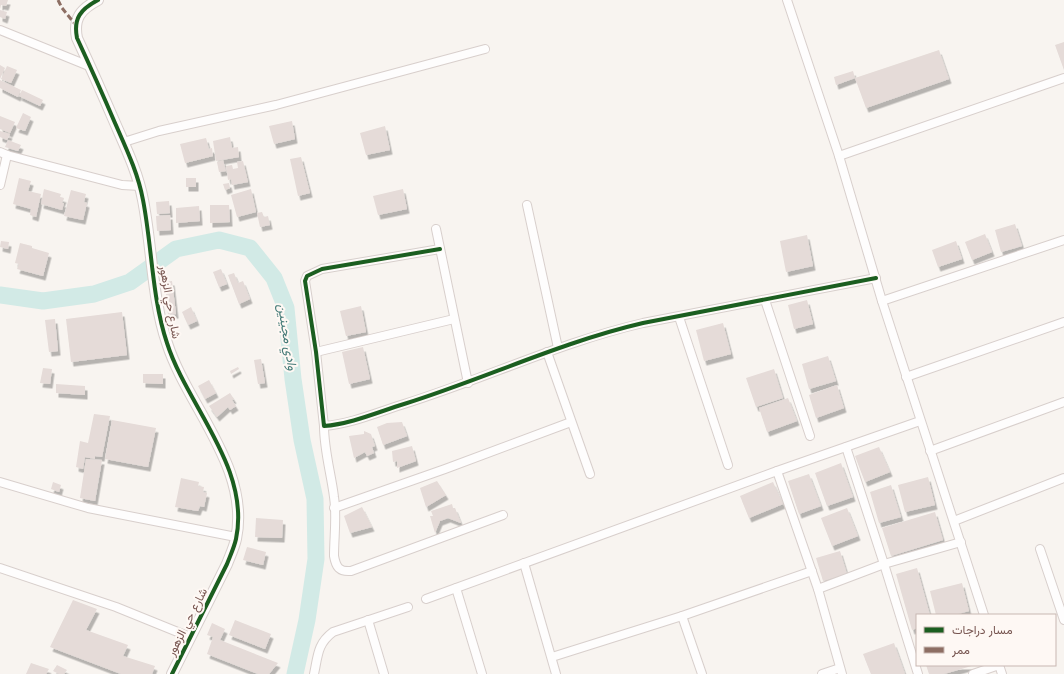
<svg xmlns="http://www.w3.org/2000/svg" width="1064" height="674" font-family="Inter,Vazirmatn,sans-serif">
	<style>
		.lines { fill: none; stroke-linecap: round; stroke-linejoin: round }
		.river { stroke: #d2eae6; stroke-width: 17 }
		.building { fill: #e5dbd8; filter: url(#shadow) }
		.minor-casing { stroke: #d8cfcc; stroke-width: 10 }
		.tertiary-casing { stroke: #d8cfcc; stroke-width: 12 }
		.minor { stroke: #fefdfd; stroke-width: 8 }
		.tertiary { stroke: #fefdfd; stroke-width: 10 }
		.quiet { stroke: #8d6e63; stroke-width: 3; stroke-dasharray: 6 3; stroke-linecap: butt }
		.cycleway-casing { stroke: #fef8f4; stroke-width: 6 }
		.cycleway { stroke: #1b5e20; stroke-width: 4 }
		.labels { text-anchor: middle; stroke-width: 4; stroke-linejoin: round; paint-order: stroke }
		.street-label { font-size: 12px; fill: #775550; stroke: #fef8f4 }
		.water-label { font-size: 13px; font-style: italic; fill: #447a77; stroke: #fef8f4 }
	</style>
	<defs>
		<filter id="shadow"><feDropShadow dx="2.5" dy="4.5" stdDeviation="0" flood-color="#0004"/></filter>
	</defs>
	<rect width="100%" height="100%" fill="#f8f4f0"/>
	<g class="lines">
		<path class="river" d="M0 295 43 301 94 294 130 282 176 249 219 240 250 248 274 278 286 308 293 379 302 440 315 499 316 559 307 620 295 674"/>
	</g>
	<g class="building">
		<path d="M0 0H8L6 6 1 5 0 9Z"/>
		<path d="M0 10 7 12 5 19 0 17Z"/>
		<path d="M1064 42V70L1055 45Z"/>
		<path d="M939 50 949 79 866 108 855 78Z"/>
		<path d="M0 65 5 68 0 79Z"/>
		<path d="M7 66 17 70 11 83 1 79Z"/>
		<path d="M853 71 855 78 836 85 834 77Z"/>
		<path d="M0 80 21 90 18 97 0 88Z"/>
		<path d="M22 90 43 100 40 106 19 96Z"/>
		<path d="M23 113 31 117 25 131 16 128Z"/>
		<path d="M0 116 15 122 10 133 0 129Z"/>
		<path d="M292 121 295 139 274 144 269 126Z"/>
		<path d="M385 126 390 150 366 155 360 133Z"/>
		<path d="M0 131 10 134 7 140 0 137Z"/>
		<path d="M230 137 232 148 238 147 239 157 216 161 213 141Z"/>
		<path d="M206 138 209 149 212 148 213 156 185 163 180 144Z"/>
		<path d="M8 140 21 145 18 151 5 147Z"/>
		<path d="M301 157 310 193 298 196 290 159Z"/>
		<path d="M223 160 226 171 219 172 217 162Z"/>
		<path d="M243 161 248 182 232 185 231 179 228 180 226 166 232 165 233 169 238 168 237 162Z"/>
		<path d="M19 178 31 181 28 191 41 194 36 217 30 215 31 209 13 204Z"/>
		<rect x="186" y="178" width="10" height="9"/>
		<path d="M229 183 230 188 225 190 223 184Z"/>
		<path d="M44 189 61 194 60 197 64 198 62 203H64L62 210 41 204Z"/>
		<path d="M251 189 256 212 237 217 231 195Z"/>
		<path d="M403 189 407 209 378 215 373 196Z"/>
		<path d="M71 190 86 194 84 202 87 203 83 220 64 216Z"/>
		<path d="M169 201 170 213 157 214 156 202Z"/>
		<path d="M210 205H229L230 222 210 223Z"/>
		<path d="M199 206 200 221 176 223V208Z"/>
		<path d="M262 212 264 217 268 216 270 225 260 227 257 213Z"/>
		<path d="M170 215 171 230 157 231 156 216Z"/>
		<path d="M1015 224 1022 246 1001 252 995 230Z"/>
		<path d="M985 234 992 252 972 260 965 242Z"/>
		<path d="M807 235 813 266 786 272 780 241Z"/>
		<path d="M1 241 9 242 8 249 0 247Z"/>
		<path d="M956 241 962 259 938 267 932 250Z"/>
		<path d="M20 243 32 246V248L49 253 43 276 17 269 19 264 15 263Z"/>
		<path d="M221 269 227 284 219 287 213 272Z"/>
		<path d="M234 273 238 283 243 281 250 299 239 304 228 275Z"/>
		<path d="M172 281 176 314 168 315 165 282Z"/>
		<path d="M807 300 813 324 794 329 788 305Z"/>
		<path d="M361 306 366 332 346 336 340 311Z"/>
		<path d="M191 307 197 321 188 325 182 312Z"/>
		<path d="M122 312 127 355 71 362 66 319Z"/>
		<path d="M55 319 58 351 49 352 45 320Z"/>
		<path d="M723 323 731 354 704 361 696 330Z"/>
		<path d="M363 347 370 379 349 384 342 352Z"/>
		<path d="M828 356 836 381 809 389 802 364Z"/>
		<path d="M261 359 265 383 258 384 254 360Z"/>
		<path d="M238 367 239 369 231 374 230 371Z"/>
		<path d="M43 368 52 369 50 384 40 383Z"/>
		<path d="M774 369 783 398 756 407 746 378Z"/>
		<path d="M143 374H163V384L143 383Z"/>
		<path d="M209 380 216 393 205 399 198 386Z"/>
		<path d="M56 384 85 386V395L56 393Z"/>
		<path d="M837 385 844 408 816 418 809 395Z"/>
		<path d="M230 393 234 399 232 400 236 406 230 410 228 407 217 417 209 406Z"/>
		<path d="M788 398 797 421 767 432 759 408Z"/>
		<path d="M94 414 110 416 102 457 95 456V459L85 457 83 469 76 467 80 441 88 443Z"/>
		<path d="M112 420 156 428 148 467 105 459Z"/>
		<path d="M402 422 407 436 383 445 377 427 387 423Z"/>
		<path d="M364 431 371 434 375 446 372 447 374 453 367 456 365 452 354 458 349 436 364 434Z"/>
		<path d="M412 446 416 461 397 468V461L393 462 392 451Z"/>
		<path d="M879 447 890 472 865 482 855 456Z"/>
		<path d="M86 459 102 460 95 501 80 498Z"/>
		<path d="M841 463 853 497 827 506 815 473Z"/>
		<path d="M809 474 821 506 799 514 788 481Z"/>
		<path d="M928 477 935 505 905 512 898 485Z"/>
		<path d="M181 478 199 482 198 486 204 487 203 492 207 493 204 507 200 506 198 511 175 507Z"/>
		<path d="M437 481 446 495 426 507 420 488Z"/>
		<path d="M53 482 61 485 59 492 51 489Z"/>
		<path d="M773 482 783 504 749 518 740 496Z"/>
		<path d="M891 485 901 517 879 523 870 492Z"/>
		<path d="M452 504 453 508H455L461 523 448 518 440 521 435 533 430 516H433L431 511Z"/>
		<path d="M362 507 372 527 350 533 344 516Z"/>
		<path d="M847 508 858 536 832 546 821 518Z"/>
		<path d="M935 512 943 540 891 556 882 528Z"/>
		<path d="M256 518 283 520 282 538 255 537Z"/>
		<path d="M247 547 266 552 263 565 243 560Z"/>
		<path d="M840 551 847 574 823 581 816 558Z"/>
		<path d="M917 568 930 615H917V628L912 630 896 574Z"/>
		<path d="M962 583 969 611 954 615H936L930 591Z"/>
		<path d="M73 600 97 609 86 630 128 645 123 656 155 666 152 674H121L50 647Z"/>
		<path d="M235 620 271 634 265 649 229 635Z"/>
		<path d="M212 623 225 629 220 640 278 663 269 674H258L207 654 213 637 207 635Z"/>
		<path d="M894 643 905 674H871L863 654Z"/>
		<path d="M31 663 49 669 46 674H26Z"/>
		<path d="M57 665 67 670 64 674H59L53 671Z"/>
		<path d="M926 665H975L944 674H929Z"/>
	</g>
	<g class="lines">
		<g class="minor-casing">
			<g id="minor">
				<path d="M787 0 839 156 882 301 984 615"/>
				<path d="M0 30 89 66"/>
				<path d="M124 142 159 131 276 105 485 49"/>
				<path d="M0 152 7 155 122 185 140 186"/>
				<path d="M839 156 1064 78"/>
				<path d="M0 185 7 155"/>
				<path d="M527 205 558 348"/>
				<path d="M436 229 468 383"/>
				<path d="M440 249 322 269 307 276 305 281 316 352 324 426C351 424 378 412 404 404 484 379 561 342 643 323L876 278"/>
				<path d="M765 300 810 436"/>
				<path d="M882 301 1064 240"/>
				<path d="M679 317 728 465"/>
				<path d="M316 352 454 319"/>
				<path d="M547 352 590 474"/>
				<path d="M906 377 1064 322"/>
				<path d="M324 426C324 450 331 473 334 497 337 516 334 537 334 556 336 567 339 572 351 571L503 515"/>
				<path d="M846 447 884 564 918 674"/>
				<path d="M930 451 1064 402"/>
				<path d="M777 471 818 589 842 674"/>
				<path d="M0 482 88 508 236 537"/>
				<path d="M334 508 445 469 571 422"/>
				<path d="M954 521 1064 478"/>
				<path d="M1040 549 1064 620"/>
				<path d="M524 563 556 674"/>
				<path d="M0 568 116 607 190 637"/>
				<path d="M456 588 482 674"/>
				<path d="M818 589 884 564 961 542"/>
				<path d="M426 599 777 471 920 421"/>
				<path d="M682 616 702 674"/>
				<path d="M368 620 384 674"/>
				<path d="M552 657 682 616 812 571"/>
				<path d="M999 665 1002 674"/>
				<path d="M314 674C318 656 317 644 333 632L408 607"/>
				<path d="M822 674 840 668"/>
				<path d="M973 674 999 665"/>
			</g>
		</g>
		<g class="tertiary-casing">
			<path id="tertiary" d="M98 0C81 9 73 18 77 38 90 66 103 95 115 123 126 148 138 173 143 200 152 246 152 299 167 343 187 406 251 468 236 539 234 548 230 556 227 564L172 674"/>
		</g>
		<use href="#minor" class="minor"/>
		<use href="#tertiary" class="tertiary"/>
		<path class="quiet" d="M58 0 62 8 75 24"/>
		<g class="cycleway-casing">
			<g id="cycleway">
				<path d="M98 0C81 9 73 18 77 38 90 66 103 95 115 123 126 148 138 173 143 200 152 246 152 299 167 343 187 406 251 468 236 539 234 548 230 556 227 564L172 674"/>
				<path d="M440 249 322 269 307 276 305 281 316 352 324 426C351 424 378 412 404 404 484 379 561 342 643 323L876 278"/>
			</g>
		</g>
		<use href="#cycleway" class="cycleway"/>
	</g>
	<g class="labels">
		<g class="street-label">
			<text transform="translate(170 302) rotate(80)" y="4">شارع حي الزهور</text>
			<text transform="translate(187 622) rotate(-63)" y="4">شارع حي الزهور</text>
		</g>
		<g class="water-label">
			<text transform="translate(288 337) rotate(81)" y="5">وادي مجينين</text>
		</g>
	</g>
	<rect x="916" y="614" width="140" height="52" fill="#fef8f4" stroke="#c8b7b2"/>
	<rect x="924" y="627" width="20" height="6" fill="#1b5e20" stroke="#c8b7b2"/>
	<text x="952" y="634" font-size="12" fill="#775550">مسار دراجات</text>
	<rect x="924" y="647" width="20" height="6" fill="#8d6e63" stroke="#c8b7b2"/>
	<text x="952" y="654" font-size="12" fill="#775550">ممر</text>
</svg>
